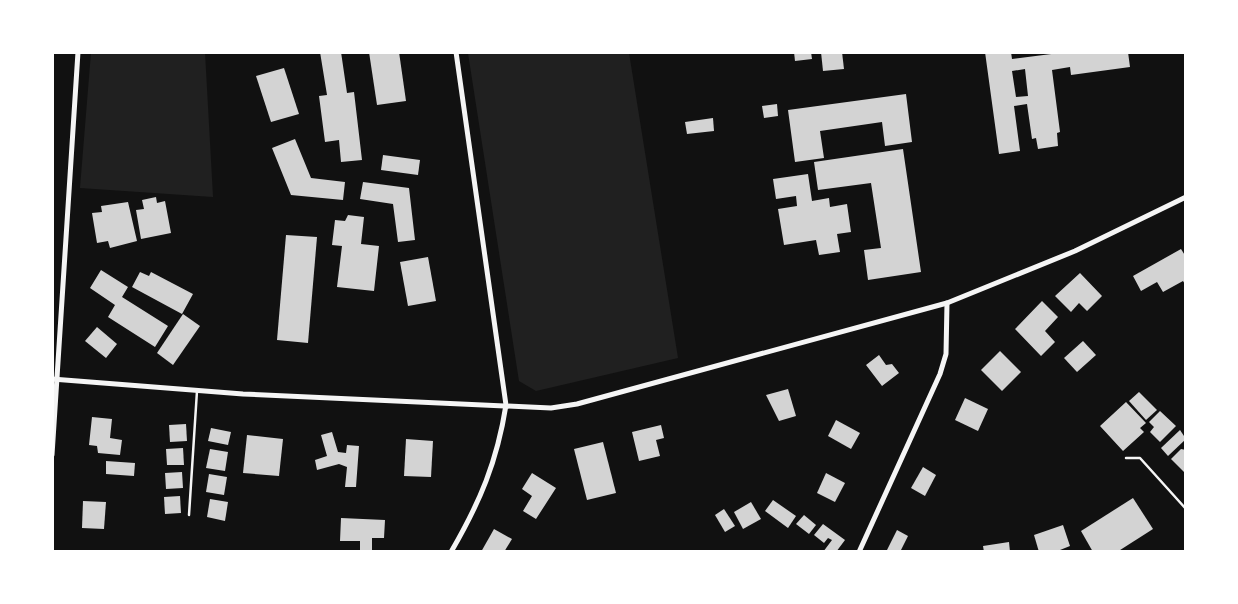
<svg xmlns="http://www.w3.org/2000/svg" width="1238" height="604" font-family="'DejaVu Sans',sans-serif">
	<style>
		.green { fill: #202020 }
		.building { fill: #d3d3d3; fill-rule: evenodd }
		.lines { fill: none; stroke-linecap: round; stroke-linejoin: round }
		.service { stroke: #f5f5f5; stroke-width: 2.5 }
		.minor { stroke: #f5f5f5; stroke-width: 5 }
	</style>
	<rect width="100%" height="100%" fill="#111"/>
	<g class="green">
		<path d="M91 53H205L213 197 80 188Z"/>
		<path d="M468 53H629L678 358 536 391 519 381Z"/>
	</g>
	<g class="building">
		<path d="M320 52H341L347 93 354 92 362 160 341 162 339 140 325 142 319 96 327 95Z"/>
		<path d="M369 52H399L406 101 377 105Z"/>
		<path d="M794 52H811L812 59 795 61Z"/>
		<path d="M821 52H842L844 69 823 71Z"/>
		<path d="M985 52H1011L1012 59 1067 52H1128L1130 67 1071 75 1070 67 1052 70 1060 132 1057 133 1058 146 1038 149 1036 138 1032 139 1027 104 1014 106 1020 151 999 154ZM1025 69 1028 96 1016 97 1012 71Z"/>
		<path d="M284 68 299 114 271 122 256 76Z"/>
		<path d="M906 94 912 142 885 146 882 122 820 131 824 158 795 162 788 110Z"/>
		<path d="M777 104 778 116 764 118 762 106Z"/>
		<path d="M713 118 714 131 687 134 685 122Z"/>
		<path d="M295 139 311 178 345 182 343 200 291 195 272 148Z"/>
		<path d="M903 149 921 272 868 280 864 250 881 248 871 183 818 190 814 162Z"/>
		<path d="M383 155 420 160 418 175 381 170Z"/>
		<path d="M808 174 812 201 829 198 830 207 847 204 851 232 837 234 840 252 819 255 816 240 784 245 778 209 797 206 796 196 776 199 773 179Z"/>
		<path d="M363 182 409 188 415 240 398 242 393 204 360 199Z"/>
		<path d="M156 197 157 203 165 201 171 233 141 239 136 210 144 209 142 200Z"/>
		<path d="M128 202 137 241 110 248 108 241 97 243 92 213 102 212 101 206Z"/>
		<path d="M348 215 364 217 361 244 379 246 374 291 337 287 342 246 332 245 335 220 345 221Z"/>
		<path d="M286 235 317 237 308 343 277 340Z"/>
		<path d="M1181 249 1186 257V286L1183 281 1163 292 1157 282 1141 291 1133 276Z"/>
		<path d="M428 257 436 301 408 306 400 262Z"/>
		<path d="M101 270 128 287 122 297 168 326 155 347 108 317 115 305 90 288Z"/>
		<path d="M140 272 149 276 151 272 193 294 182 314 132 287Z"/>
		<path d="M1080 273 1102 296 1087 311 1079 303 1071 312 1055 296Z"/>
		<path d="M1042 301 1058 317 1045 331 1055 342 1041 356 1015 329Z"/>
		<path d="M183 314 200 326 173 365 157 353Z"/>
		<path d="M97 327 117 344 106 358 85 341Z"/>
		<path d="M1083 341 1096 355 1077 372 1064 358Z"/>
		<path d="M1000 351 1021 372 1002 391 981 370Z"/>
		<path d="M879 355 886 365 892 364 899 373 882 386 866 365Z"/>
		<path d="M788 389 796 416 779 421 766 395Z"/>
		<path d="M1139 392 1157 410 1146 420 1129 401Z"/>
		<path d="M965 398 988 409 978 431 955 420Z"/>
		<path d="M1126 402 1146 423 1140 428 1144 432 1123 451 1100 426Z"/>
		<path d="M1160 411 1176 426 1160 442 1150 432 1154 427 1149 422Z"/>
		<path d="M92 417 112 419 110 438 122 440 120 455 98 453 97 446 89 445Z"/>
		<path d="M836 420 860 433 851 449 828 436Z"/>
		<path d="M186 424 187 441 170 442 169 425Z"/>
		<path d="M661 425 664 438 656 440 660 456 639 461 632 432Z"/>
		<path d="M211 428 231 432 228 445 208 441Z"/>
		<path d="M1180 430 1186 439 1168 456 1161 448Z"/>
		<path d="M332 432 338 452 346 453 347 445 359 446 356 487H345L347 467 339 464 317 470 315 460 327 456 321 435Z"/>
		<path d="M247 435 283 439 279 476 243 473Z"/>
		<path d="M406 439 433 441 431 477 404 476Z"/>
		<path d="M603 442 616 493 587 500 574 449Z"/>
		<path d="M183 448 184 465H167L166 449Z"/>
		<path d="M210 449 228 452 225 471 206 468Z"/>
		<path d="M1181 449 1186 450V474L1171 459Z"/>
		<path d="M106 461 135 463 134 476 106 474Z"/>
		<path d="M923 467 936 475 925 496 911 488Z"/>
		<path d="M182 472 183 488 166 489 165 473Z"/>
		<path d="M532 473 556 488 536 519 523 511 532 496 522 489Z"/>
		<path d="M826 473 845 483 835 502 817 493Z"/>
		<path d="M209 474 227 477 224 495 206 492Z"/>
		<path d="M180 496 181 513 165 514 164 497Z"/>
		<path d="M1133 498 1153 529 1117 552H1093L1081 531Z"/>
		<path d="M210 499 228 502 225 521 207 517Z"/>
		<path d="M773 500 796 516 788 528 765 511Z"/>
		<path d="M83 501 106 502 104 529 82 528Z"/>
		<path d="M751 502 761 519 743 529 734 512Z"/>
		<path d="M724 509 735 526 725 532 715 515Z"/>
		<path d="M804 515 816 525 809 534 796 524Z"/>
		<path d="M341 518 385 520 384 538H372V551L360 550V541H340Z"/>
		<path d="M823 524 845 540 836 552H823L832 540 828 538 824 543 814 535Z"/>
		<path d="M1063 525 1070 546 1055 552H1039L1034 535Z"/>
		<path d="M494 529 512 539 504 552H481Z"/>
		<path d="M897 530 908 536 900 552H886Z"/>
		<path d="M1009 542 1010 552H984L983 546Z"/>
	</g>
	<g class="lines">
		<g class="service">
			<path d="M1126 458H1140L1186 509"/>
			<path d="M189 515 197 391"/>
		</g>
		<g class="minor">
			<path d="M52 379 243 394 551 408 577 404 947 303 1075 251 1186 197"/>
			<path d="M52 455 78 52"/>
			<path d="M451 552C480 502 497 462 506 405L456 52"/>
			<path d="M859 552 940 374 946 354 947 303"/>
		</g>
	</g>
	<rect width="1238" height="604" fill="none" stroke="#ffffff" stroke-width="108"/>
</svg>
